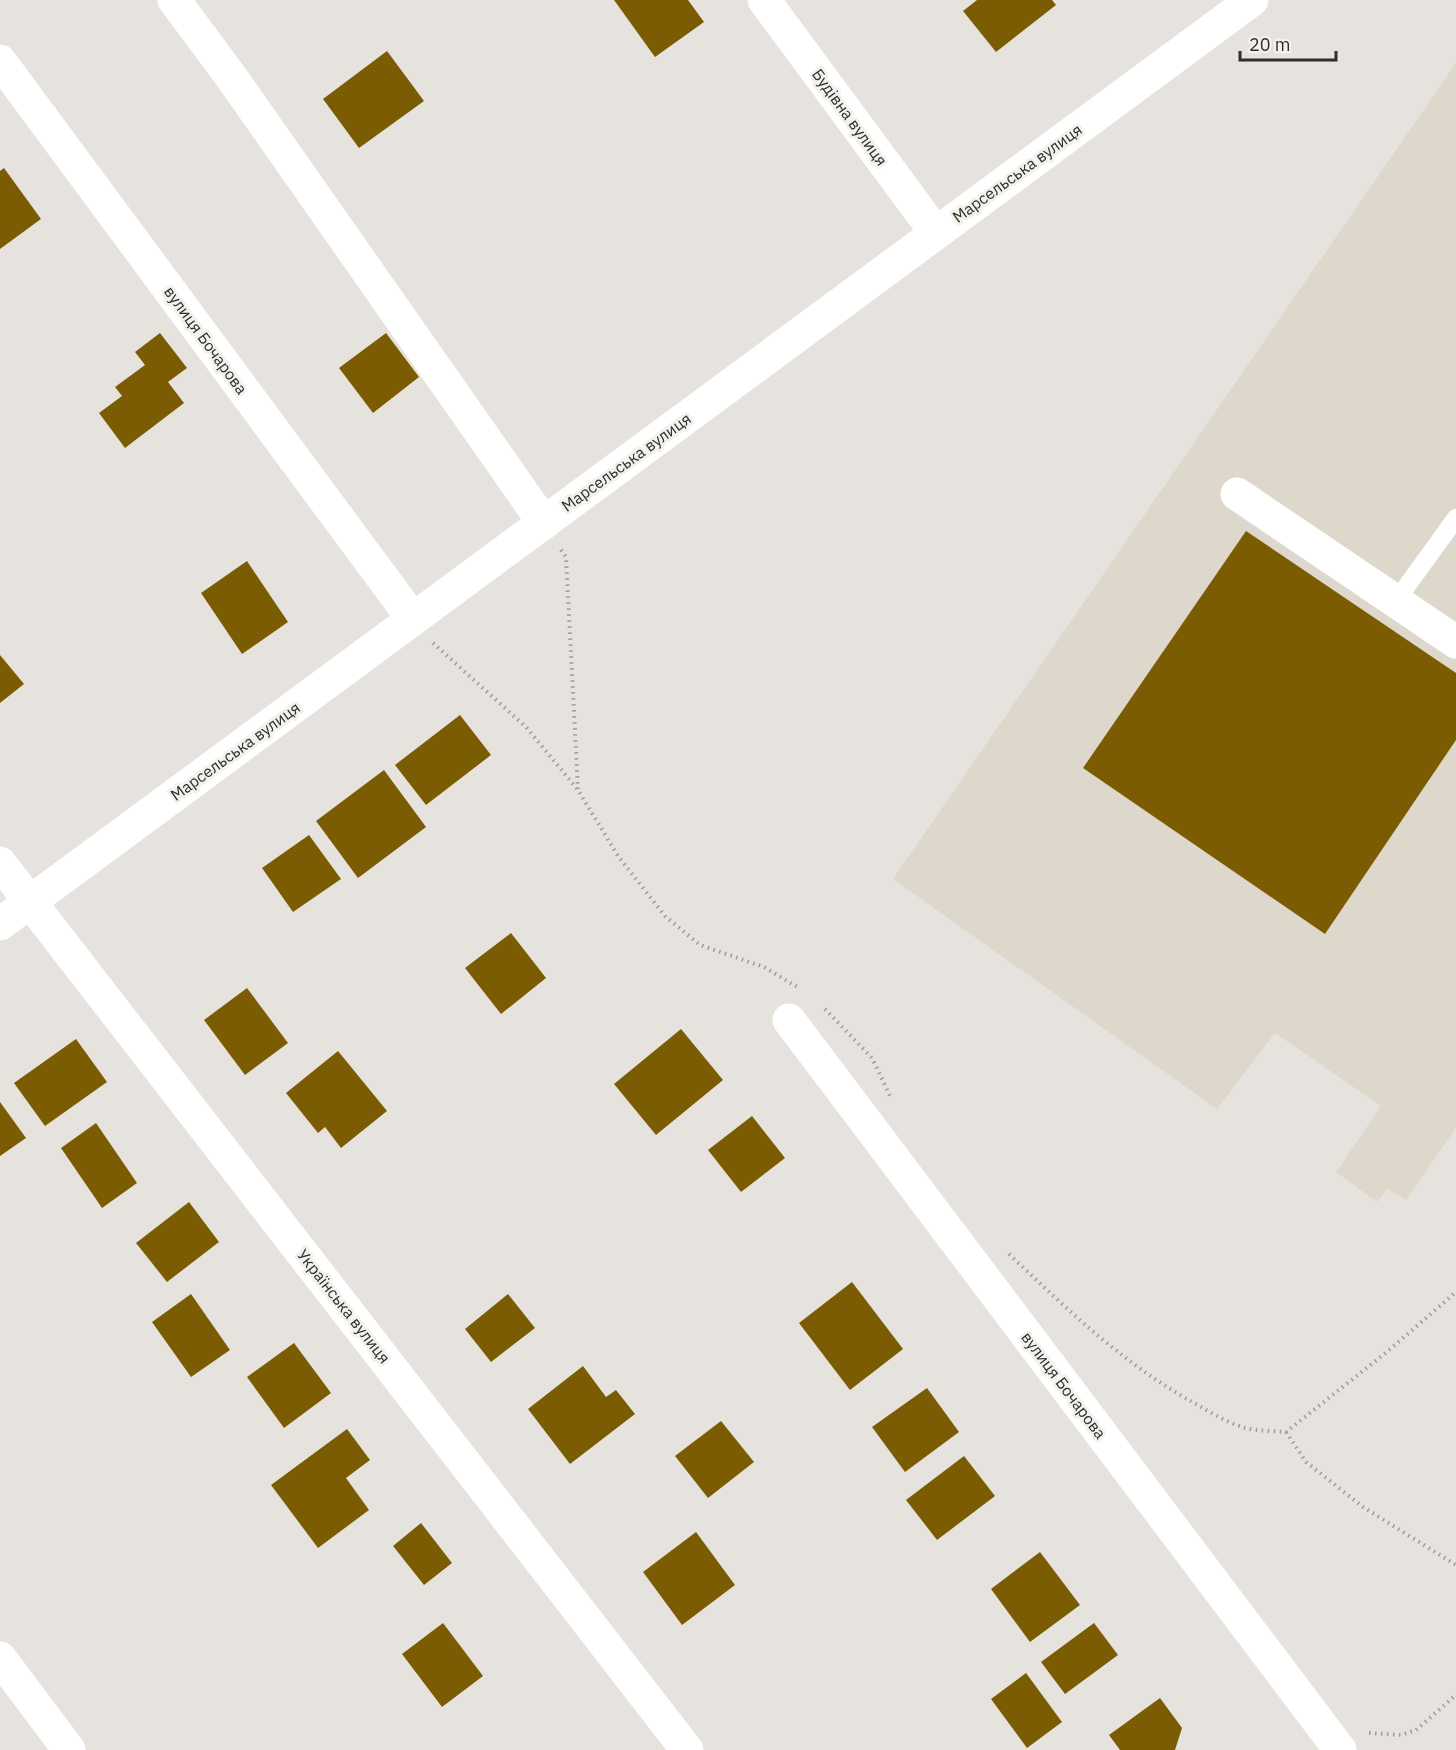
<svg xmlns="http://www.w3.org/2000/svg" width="1456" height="1750" font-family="'IBM Plex Sans',sans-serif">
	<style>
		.built { fill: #ded8cc }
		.building { fill: #7c5c02 }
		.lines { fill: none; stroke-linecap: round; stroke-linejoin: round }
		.path { stroke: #9e9c98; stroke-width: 4; stroke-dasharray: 1.5 4.5; stroke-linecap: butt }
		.lane { stroke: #fff; stroke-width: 18 }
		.street { stroke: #fff; stroke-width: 33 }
		.labels { text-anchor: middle; stroke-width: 6; stroke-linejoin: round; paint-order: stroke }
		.street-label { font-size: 16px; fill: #2f2e2c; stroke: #f3f1eb }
	</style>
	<rect width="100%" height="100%" fill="#e6e3de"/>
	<path class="built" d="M1456 63V1128L1406 1200 1387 1189 1377 1202 1336 1172 1381 1106 1275 1033 1217 1109 893 879Z"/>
	<g class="building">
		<path d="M614 0H688L704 22 655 57Z"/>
		<path d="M977 0H1052L1056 5 996 52 963 11Z"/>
		<path d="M387 51 424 101 359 148 323 99Z"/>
		<path d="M4 168 41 219 0 249V171Z"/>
		<path d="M160 333 187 368 168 382 184 403 125 448 99 413 122 396 115 387 145 365 135 352Z"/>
		<path d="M386 333 419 377 373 413 339 368Z"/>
		<path d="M1246 531 1456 673V740L1325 934 1083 768Z"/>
		<path d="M247 561 288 622 242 654 201 593Z"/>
		<path d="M0 655 24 684 0 703Z"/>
		<path d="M460 715 491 755 426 805 395 765Z"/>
		<path d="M384 770 426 827 358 878 316 821Z"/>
		<path d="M309 835 341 879 293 912 262 868Z"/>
		<path d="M511 933 546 978 501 1014 465 968Z"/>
		<path d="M247 988 288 1043 245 1075 204 1020Z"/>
		<path d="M681 1029 723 1080 656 1135 614 1084Z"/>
		<path d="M76 1039 107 1082 45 1126 14 1083Z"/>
		<path d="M338 1051 387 1111 341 1148 325 1127 318 1133 286 1093Z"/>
		<path d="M0 1102 26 1138 0 1156Z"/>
		<path d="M752 1116 785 1158 741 1192 708 1150Z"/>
		<path d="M96 1123 137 1183 102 1208 61 1148Z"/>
		<path d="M189 1202 219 1242 167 1282 136 1243Z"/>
		<path d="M852 1282 903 1349 850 1390 799 1323Z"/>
		<path d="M191 1294 230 1350 191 1377 152 1322Z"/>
		<path d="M508 1294 535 1328 491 1362 465 1329Z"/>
		<path d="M294 1343 331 1393 284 1428 247 1377Z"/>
		<path d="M583 1366 606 1397 616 1390 635 1414 570 1464 528 1409Z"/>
		<path d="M927 1388 959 1432 905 1472 872 1427Z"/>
		<path d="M721 1421 754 1462 708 1498 675 1456Z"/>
		<path d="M347 1429 370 1460 346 1478 369 1510 318 1548 271 1485Z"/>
		<path d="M964 1456 995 1496 937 1540 906 1500Z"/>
		<path d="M421 1523 452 1563 424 1585 393 1546Z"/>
		<path d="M696 1532 735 1585 682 1625 643 1572Z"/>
		<path d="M1040 1552 1080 1605 1030 1642 991 1589Z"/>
		<path d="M443 1623 483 1676 442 1707 402 1654Z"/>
		<path d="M1094 1623 1118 1655 1065 1694 1041 1662Z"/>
		<path d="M1026 1673 1062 1722 1027 1748 991 1699Z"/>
		<path d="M1160 1698 1182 1728 1175 1750H1120L1109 1735Z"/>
	</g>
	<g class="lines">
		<g class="path">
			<path d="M561 550 566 557 578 789"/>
			<path d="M433 643 526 727 578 790 618 856 665 916 700 945 764 967 799 988"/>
			<path d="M825 1009 872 1058 890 1096"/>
			<path d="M1009 1254C1067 1309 1118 1359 1187 1399 1205 1409 1225 1422 1245 1428 1258 1431 1273 1431 1286 1432L1388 1351 1456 1292"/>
			<path d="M1286 1432 1306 1462 1363 1507 1456 1565"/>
			<path d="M1369 1733 1401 1735 1416 1730 1456 1695"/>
		</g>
		<path class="lane" d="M1396 601 1456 518"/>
		<g class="street">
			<path d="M174 0 232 78 544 523"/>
			<path d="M764 0 936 233"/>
			<path d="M0 61 413 619"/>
			<path d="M1237 494 1456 642"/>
			<path d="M0 863 687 1750"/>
			<path d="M0 924 1252 0"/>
			<path d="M789 1020 1340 1750"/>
			<path d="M0 1658 69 1750"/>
		</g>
	</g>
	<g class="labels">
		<g class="street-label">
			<text transform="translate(850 117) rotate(54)" y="6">Будівна вулиця</text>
			<text transform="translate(1017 173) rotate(-36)" y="6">Марсельська вулиця</text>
			<text transform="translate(206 340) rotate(54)" y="6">вулиця Бочарова</text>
			<text transform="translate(626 462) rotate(-36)" y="6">Марсельська вулиця</text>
			<text transform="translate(235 751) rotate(-36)" y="6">Марсельська вулиця</text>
			<text transform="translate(344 1306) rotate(52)" y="6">Українська вулиця</text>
			<text transform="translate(1064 1385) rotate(53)" y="6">вулиця Бочарова</text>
		</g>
	</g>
	<path d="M1240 51v9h96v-9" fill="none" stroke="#2f2e2c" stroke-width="3"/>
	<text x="1249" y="51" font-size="18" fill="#2f2e2c" stroke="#f3f1eb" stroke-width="4.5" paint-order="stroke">20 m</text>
</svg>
